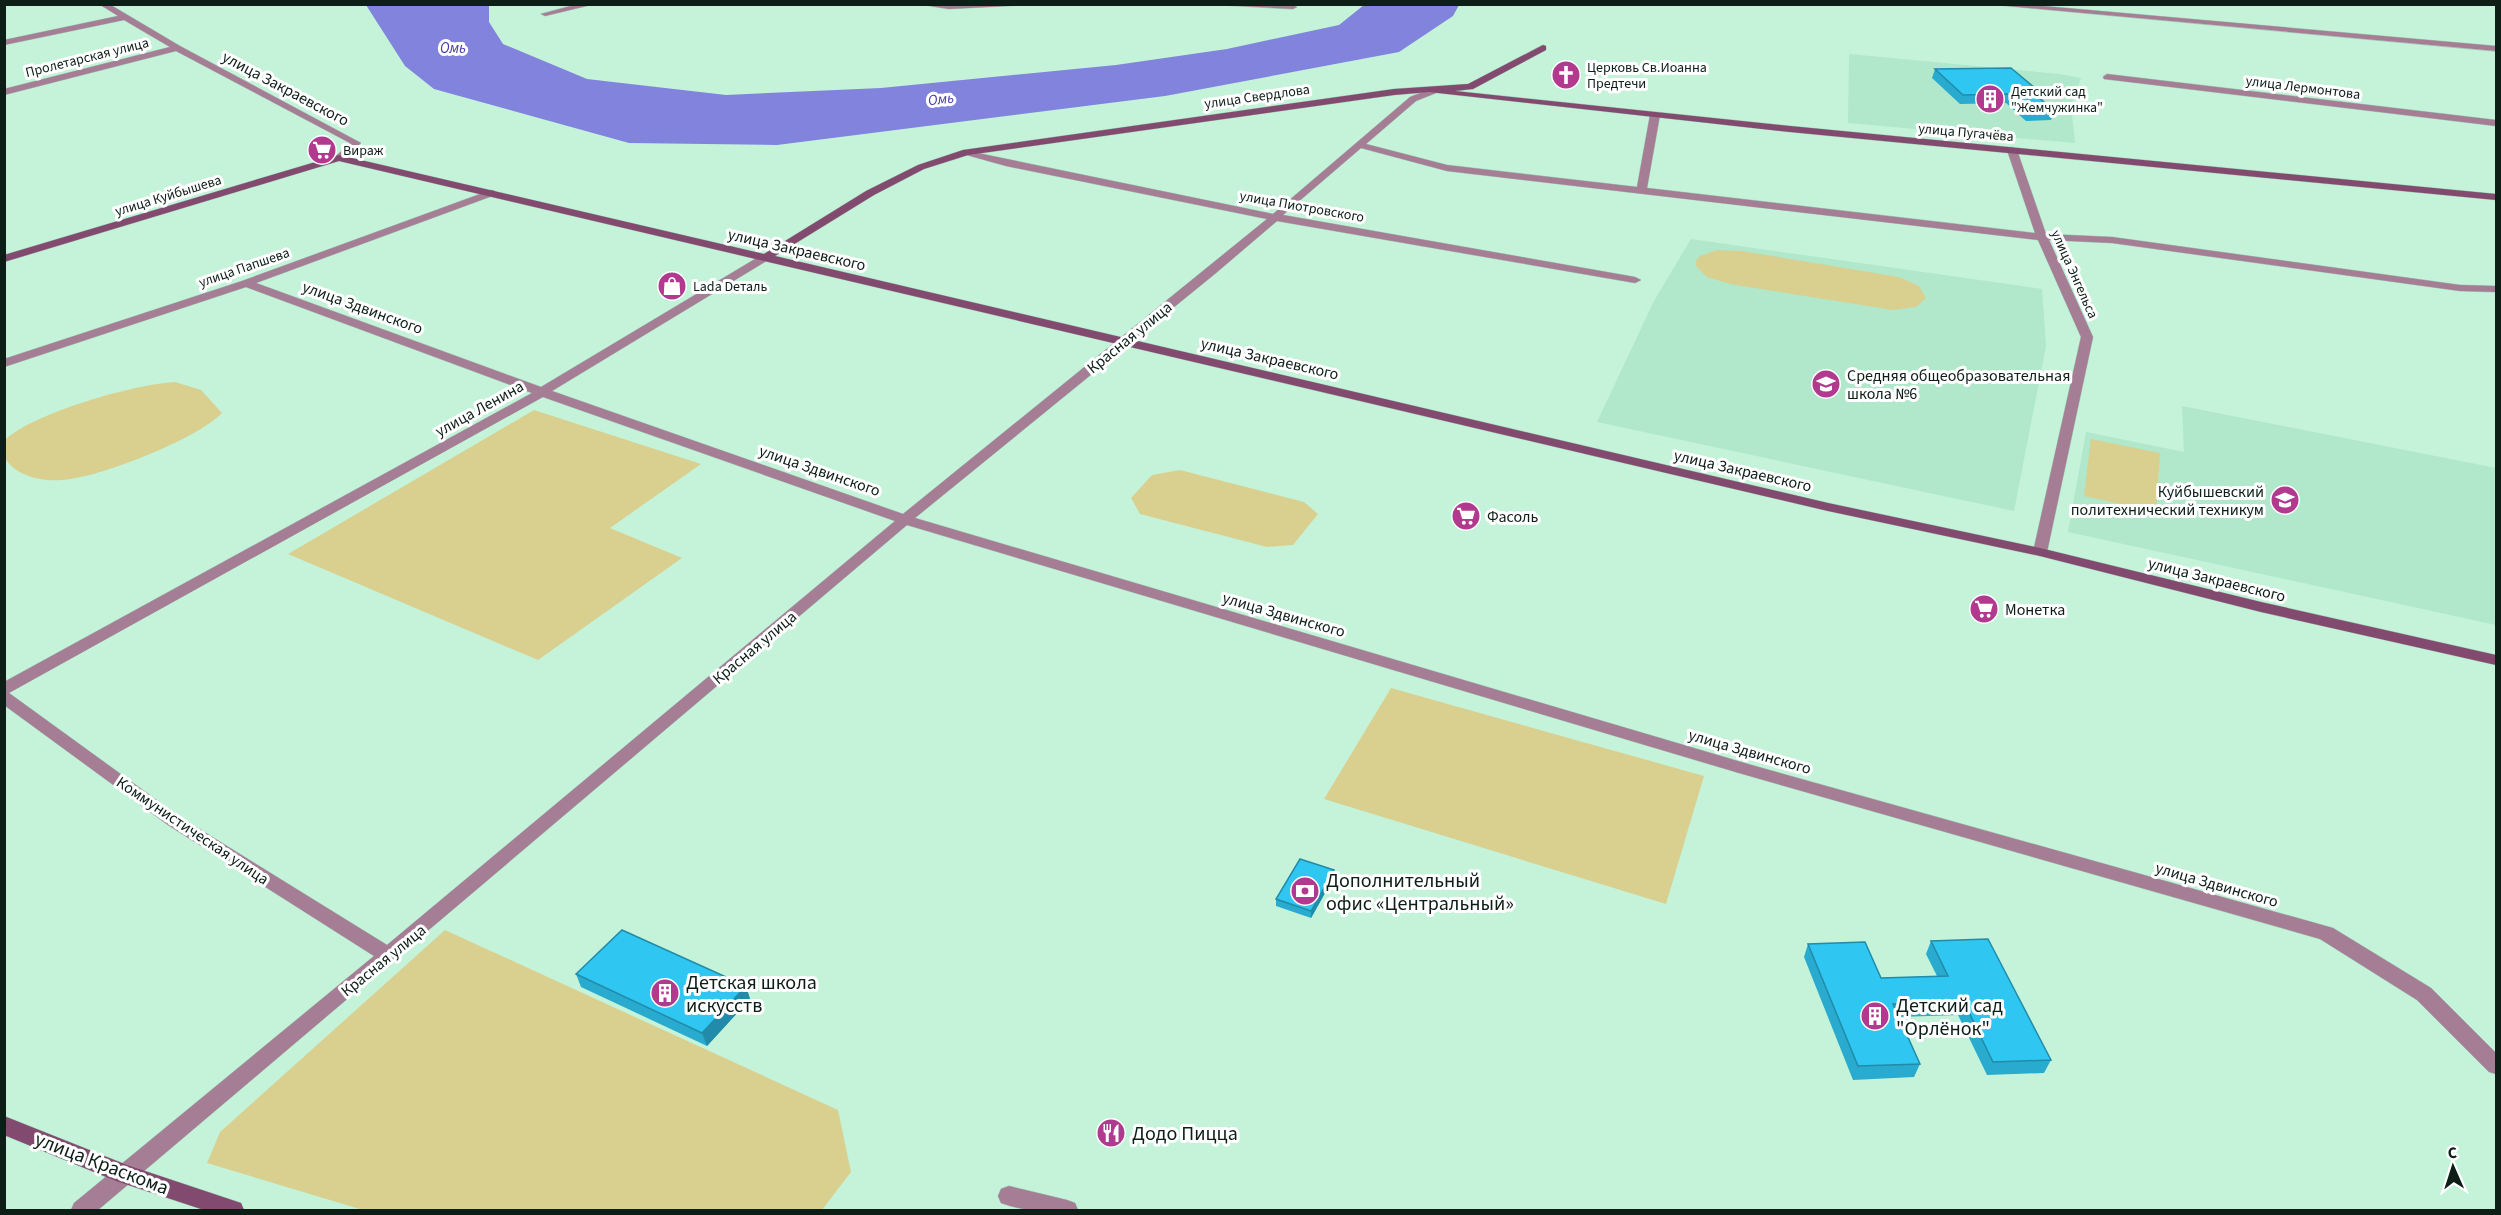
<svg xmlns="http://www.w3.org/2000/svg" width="2501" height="1215" font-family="'Source Sans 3',sans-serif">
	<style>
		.built { fill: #b1e7ca }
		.green { fill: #d9d090 }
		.water { fill: #8283dd }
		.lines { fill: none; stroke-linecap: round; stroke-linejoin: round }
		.street-casing { stroke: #a3cdb7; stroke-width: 1 }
		.secondary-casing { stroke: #a3cdb7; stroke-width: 1 }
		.street { fill: #a57d95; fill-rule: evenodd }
		.secondary { fill: #824a6e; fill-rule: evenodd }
		.wall { fill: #28abcf }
		.shaded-wall { fill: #218ba9 }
		.building { fill: #2fc7f1; stroke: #218ba9; stroke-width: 1.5 }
		.labels { text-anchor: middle; stroke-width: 6; stroke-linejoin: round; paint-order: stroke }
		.far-street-label { font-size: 14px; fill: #0d1e16; stroke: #fff }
		.far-poi-label { font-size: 14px; fill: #0d1e16; stroke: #fff; text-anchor: start }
		.far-water-label { font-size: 15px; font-style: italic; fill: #473ca6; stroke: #fff }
		.street-label { font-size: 16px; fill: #0d1e16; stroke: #fff }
		.poi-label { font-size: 16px; fill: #0d1e16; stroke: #fff; text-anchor: start }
		.near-poi-label { font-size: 20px; fill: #0d1e16; stroke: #fff; text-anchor: start }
		.near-street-label { font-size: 20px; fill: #0d1e16; stroke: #fff }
	</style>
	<rect width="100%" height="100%" fill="#c4f3da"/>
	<g class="built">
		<path d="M1849 54 2059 74 2081 78 2071 105 2075 143 1848 123Z"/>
		<path d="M1691 239 2042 289 2046 346 2014 511 1597 422 1654 301Z"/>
		<path d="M2182 406 2496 468V625L2068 532 2086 432 2184 452Z"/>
	</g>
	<g class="green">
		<path d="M1717 250 1742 251 1899 277 1919 286 1926 298 1916 307 1893 310 1730 284 1707 277 1696 266V261L1700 256Z"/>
		<path d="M175 382 201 390 222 413C197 439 99 478 62 480 43 482 15 476 5 458V440C33 413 135 384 175 382Z"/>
		<path d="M534 410 701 464 610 528 682 558 538 660 288 554Z"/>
		<path d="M2091 439 2160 453 2156 512 2084 496Z"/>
		<path d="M1180 470 1304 502 1318 514 1293 545 1267 547 1140 514 1131 498 1152 475Z"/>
		<path d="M1391 688 1704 776 1666 904 1324 799Z"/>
		<path d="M445 930 838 1110 851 1172 822 1210H363L207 1163 220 1132Z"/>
	</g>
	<path class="water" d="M366 5H489V22L503 44 587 79 726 95 881 88 1116 65 1227 49 1339 25 1364 5H1459L1453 16 1399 52 1165 96 777 145 629 143 434 89 405 66Z"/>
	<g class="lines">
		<g class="street-casing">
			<g id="street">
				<path d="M99 4H109L180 46 361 143 342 160H336V156L350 143 176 51 4 95V89L170 47 124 20 4 45V40L118 16Z"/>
				<path d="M578 4H595L545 16 541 14Z"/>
				<path d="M917 4H1046L949 9Z"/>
				<path d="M1200 4H1289L1297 7 1293 9Z"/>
				<path d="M1985 4H2021L2496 46V51Z"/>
				<path d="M2107 74 2496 120V126L2104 79 2103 77Z"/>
				<path d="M1433 88 1436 89V93L1416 101 1366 144 1447 165 1637 187 1650 115 1655 112 1660 115 1647 188 2035 233 2007 150 2012 147 2017 150 2046 234 2112 237 2460 285 2496 286V292L2460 291 2112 243 2049 240 2093 337 2047 552 2040 556 2033 552 2081 337 2038 240 1447 171 1361 148 1283 215 1635 277 1641 280 1635 283 1277 221 1216 273 915 518 1748 764 2333 928 2431 988 2496 1053V1074L2489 1072 2417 1000 2320 939 1739 773 907 525 98 1210H71L74 1203 374 956 168 825 4 705V682L532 393 246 287 4 367V359L242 281 491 190 495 191V195L256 283 541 387 760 256H768V260L552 391 903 514 1267 219 1006 166 963 154V150L1273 214 1410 97ZM543 397 895 521 387 945 180 817 9 693Z"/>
				<path d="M1009 1186 1067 1200 1075 1203 1078 1210C1053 1213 1025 1212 1001 1203L998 1196 1001 1189Z"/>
			</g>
		</g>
		<g class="secondary-casing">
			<g id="secondary">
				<path d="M1543 45 1546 46V50L1473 89 1455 91 1790 126 2496 194V200L1790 132 1429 92 1394 95 968 155 924 169 874 195 775 256 1828 503 2040 548 2261 602 2496 655V665L2261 612 2040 556 1828 511 339 161 4 262V255L339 155 764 254 866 191 918 165 963 150 1394 89 1468 84Z"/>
				<path d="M4 1116 127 1165 241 1203 244 1210H204L116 1181 4 1135Z"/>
			</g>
		</g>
		<use href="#street" class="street"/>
		<use href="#secondary" class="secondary"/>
	</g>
	<g class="wall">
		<path d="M1935 69 2041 93 2040 98 2054 111 2051 120 2026 121 2006 103 1960 104 1932 78Z"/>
		<path d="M1334 877 1311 918 1276 906V899Z"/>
		<path d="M1931 941 2051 1060 2044 1073 1987 1075 1958 1015 1899 1017 1920 1064 1914 1077 1853 1080 1804 957 1808 944 1881 978 1937 976 1926 954Z"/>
		<path d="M576 974 746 986 750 999 707 1046 581 987Z"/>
	</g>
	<g class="shaded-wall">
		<path d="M1334 870V877L1311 918V911Z"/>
		<path d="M746 986 750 999 707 1046 702 1033Z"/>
	</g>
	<g class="building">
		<path d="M2011 68 2041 93H2034L2054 111H2029L2008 94 1963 95 1935 69Z"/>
		<path d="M1300 859 1334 870 1311 911 1276 899Z"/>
		<path d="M622 930 746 986 702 1033 576 974Z"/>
		<path d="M1988 939 2051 1060 1993 1062 1964 1002 1893 1004 1920 1064 1858 1066 1808 944 1865 942 1881 978 1948 976 1931 941Z"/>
	</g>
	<defs>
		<g id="church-disc" transform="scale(1.5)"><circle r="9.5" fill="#b1398e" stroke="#fff"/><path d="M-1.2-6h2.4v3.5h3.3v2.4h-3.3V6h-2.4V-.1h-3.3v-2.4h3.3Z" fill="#fff"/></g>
		<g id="building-disc" transform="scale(1.5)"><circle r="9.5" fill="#b1398e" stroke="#fff"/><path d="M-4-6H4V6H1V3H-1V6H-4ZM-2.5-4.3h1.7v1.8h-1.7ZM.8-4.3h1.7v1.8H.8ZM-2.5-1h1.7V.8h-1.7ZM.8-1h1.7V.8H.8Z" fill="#fff"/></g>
		<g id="supermarket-disc" transform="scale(1.5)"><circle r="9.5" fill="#b1398e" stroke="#fff"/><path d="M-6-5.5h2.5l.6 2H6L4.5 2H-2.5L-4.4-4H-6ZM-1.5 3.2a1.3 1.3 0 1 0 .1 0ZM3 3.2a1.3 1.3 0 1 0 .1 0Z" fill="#fff"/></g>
		<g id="shop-disc" transform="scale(1.5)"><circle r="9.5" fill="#b1398e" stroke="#fff"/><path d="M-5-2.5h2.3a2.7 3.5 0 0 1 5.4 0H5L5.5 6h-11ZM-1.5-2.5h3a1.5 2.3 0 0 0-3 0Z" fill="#fff"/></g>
		<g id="school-disc" transform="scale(1.5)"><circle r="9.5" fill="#b1398e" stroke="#fff"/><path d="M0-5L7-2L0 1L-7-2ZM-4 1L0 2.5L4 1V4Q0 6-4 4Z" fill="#fff"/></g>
		<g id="university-disc" transform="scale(1.5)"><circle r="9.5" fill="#b1398e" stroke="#fff"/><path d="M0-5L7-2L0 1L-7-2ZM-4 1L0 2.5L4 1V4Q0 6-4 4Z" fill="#fff"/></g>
		<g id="bank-disc" transform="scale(1.5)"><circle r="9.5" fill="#b1398e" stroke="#fff"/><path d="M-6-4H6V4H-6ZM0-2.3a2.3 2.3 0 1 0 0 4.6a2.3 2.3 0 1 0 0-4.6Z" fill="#fff"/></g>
		<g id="restaurant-disc" transform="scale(1.5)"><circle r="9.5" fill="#b1398e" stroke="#fff"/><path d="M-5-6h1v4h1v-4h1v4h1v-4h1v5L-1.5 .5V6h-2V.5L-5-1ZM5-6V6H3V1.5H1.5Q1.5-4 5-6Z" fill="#fff"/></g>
	</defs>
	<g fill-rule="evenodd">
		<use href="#church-disc" x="1566" y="75"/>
		<use href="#building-disc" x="1990" y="99"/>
		<use href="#supermarket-disc" x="322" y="150"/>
		<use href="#shop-disc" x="672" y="286"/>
		<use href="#school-disc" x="1826" y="384"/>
		<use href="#university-disc" x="2285" y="500"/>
		<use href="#supermarket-disc" x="1466" y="516"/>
		<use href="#supermarket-disc" x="1984" y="609"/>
		<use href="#bank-disc" x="1305" y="891"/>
		<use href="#building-disc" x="665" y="993"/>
		<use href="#building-disc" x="1875" y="1016"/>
		<use href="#restaurant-disc" x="1111" y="1133"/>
	</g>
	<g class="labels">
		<g class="far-street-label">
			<text transform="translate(87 57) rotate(-14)" y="5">Пролетарская улица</text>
			<text transform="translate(2303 87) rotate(7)" y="5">улица Лермонтова</text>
			<text transform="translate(1257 96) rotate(-8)" y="5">улица Свердлова</text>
			<text transform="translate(1966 132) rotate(5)" y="5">улица Пугачёва</text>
			<text transform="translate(168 195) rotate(-17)" y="5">улица Куйбышева</text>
			<text transform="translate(1302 206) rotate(10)" y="5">улица Пиотровского</text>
			<text transform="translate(244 267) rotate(-19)" y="5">улица Папшева</text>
			<text transform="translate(2075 274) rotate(66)" y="5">улица Энгельса</text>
		</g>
		<g class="far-poi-label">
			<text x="1587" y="72">Церковь Св.Иоанна<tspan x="1587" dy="16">Предтечи</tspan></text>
			<text x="2011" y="96">Детский сад<tspan x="2011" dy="16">"Жемчужинка"</tspan></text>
			<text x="343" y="155">Вираж</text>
			<text x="693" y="291">Lada Dеталь</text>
		</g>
		<g class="far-water-label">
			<text x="453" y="53">Омь</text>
			<text transform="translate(941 99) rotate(-6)" y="5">Омь</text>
		</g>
		<g class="street-label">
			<text transform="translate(286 88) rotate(28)" y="6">улица Закраевского</text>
			<text transform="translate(797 249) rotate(13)" y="6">улица Закраевского</text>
			<text transform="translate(363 307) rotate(20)" y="6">улица Здвинского</text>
			<text transform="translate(1129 337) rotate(-39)" y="6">Красная улица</text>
			<text transform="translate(1270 358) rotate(13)" y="6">улица Закраевского</text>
			<text transform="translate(479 408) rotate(-29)" y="6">улица Ленина</text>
			<text transform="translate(820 470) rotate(19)" y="6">улица Здвинского</text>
			<text transform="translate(1743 470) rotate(13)" y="6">улица Закраевского</text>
			<text transform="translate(2217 579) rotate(14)" y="6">улица Закраевского</text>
			<text transform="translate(1284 614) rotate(16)" y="6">улица Здвинского</text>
			<text transform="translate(754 647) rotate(-40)" y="6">Красная улица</text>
			<text transform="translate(1750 751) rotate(16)" y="6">улица Здвинского</text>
			<text transform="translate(193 830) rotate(34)" y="6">Коммунистическая улица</text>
			<text transform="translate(2217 884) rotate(16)" y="6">улица Здвинского</text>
			<text transform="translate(383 960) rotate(-39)" y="6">Красная улица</text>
		</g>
		<g class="poi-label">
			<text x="1847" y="381">Средняя общеобразовательная<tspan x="1847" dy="18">школа №6</tspan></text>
			<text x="2264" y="497" text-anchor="end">Куйбышевский<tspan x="2264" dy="18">политехнический техникум</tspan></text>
			<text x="1487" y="522">Фасоль</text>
			<text x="2005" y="615">Монетка</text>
		</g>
		<g class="near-poi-label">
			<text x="1326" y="887">Дополнительный<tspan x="1326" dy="23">офис «Центральный»</tspan></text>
			<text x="686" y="989">Детская школа<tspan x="686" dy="23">искусств</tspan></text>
			<text x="1896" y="1012">Детский сад<tspan x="1896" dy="23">"Орлёнок"</tspan></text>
			<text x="1132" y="1140">Додо Пицца</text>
		</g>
		<g class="near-street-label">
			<text transform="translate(102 1163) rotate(21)" y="7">улица Краскома</text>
		</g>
	</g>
	<rect width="2501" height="1215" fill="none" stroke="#0d1e16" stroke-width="12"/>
	<g transform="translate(2453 1167) rotate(357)" stroke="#ffffff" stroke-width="4.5" paint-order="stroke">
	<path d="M0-4.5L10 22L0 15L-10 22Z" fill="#0d1e16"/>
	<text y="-9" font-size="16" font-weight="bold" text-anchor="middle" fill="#0d1e16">С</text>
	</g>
</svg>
